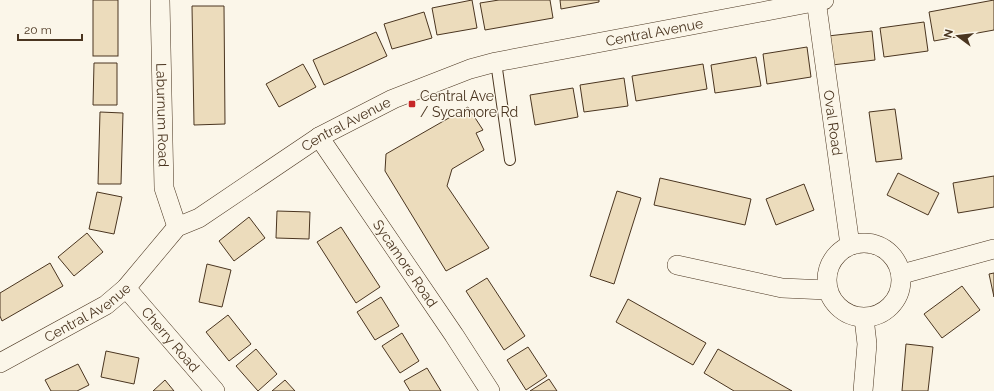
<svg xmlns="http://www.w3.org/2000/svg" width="994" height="391" font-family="Raleway,sans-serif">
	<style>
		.building { fill: #ecdcbc; stroke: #4a3520 }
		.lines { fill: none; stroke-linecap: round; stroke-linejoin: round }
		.service-casing { stroke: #4a3520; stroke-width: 12 }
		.minor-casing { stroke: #4a3520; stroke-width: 20 }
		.service { stroke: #fbf6e9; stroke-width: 10 }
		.minor { stroke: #fbf6e9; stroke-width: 19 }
		.poi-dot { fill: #c62828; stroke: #fbf6e9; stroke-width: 1.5 }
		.labels { text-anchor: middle; stroke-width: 3; stroke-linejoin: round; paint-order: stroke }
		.street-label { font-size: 14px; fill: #4a3520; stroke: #fbf6e9 }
		.poi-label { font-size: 14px; fill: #4a3520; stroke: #fbf6e9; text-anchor: start }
	</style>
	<rect width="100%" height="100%" fill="#fbf6e9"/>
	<g class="building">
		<rect x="93" y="0" width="25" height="56"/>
		<path d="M472 0 477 28 437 35 432 8Z"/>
		<path d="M499 0H550L553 18 485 30 480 3Z"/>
		<path d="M560 0H599V2L561 9Z"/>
		<path d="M994 0V30L934 41 929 12Z"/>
		<path d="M192 6H224L225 124 194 125Z"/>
		<path d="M424 12 432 38 392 49 384 24Z"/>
		<path d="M924 22 928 51 884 57 880 28Z"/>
		<path d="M872 31 875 60 832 65 828 36Z"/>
		<path d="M376 32 387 56 324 85 313 60Z"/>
		<path d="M807 47 811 77 767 84 763 54Z"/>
		<path d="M756 57 761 86 715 93 711 65Z"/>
		<path d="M94 63H117V105H93Z"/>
		<path d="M303 64 316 87 279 107 266 84Z"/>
		<path d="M703 64 707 89 636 101 632 76Z"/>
		<path d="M624 78 628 106 584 112 580 85Z"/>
		<path d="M573 88 578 117 535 125 530 95Z"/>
		<path d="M468 107 483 130 476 133 484 150 452 169 447 186 489 248 446 271 385 171 386 154Z"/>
		<path d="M895 109 902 159 876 162 869 112Z"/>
		<path d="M100 112 123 113 121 184H98Z"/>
		<path d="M898 173 939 193 928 215 887 195Z"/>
		<path d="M994 176V207L958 213 953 183Z"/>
		<path d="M660 178 751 199 745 225 654 205Z"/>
		<path d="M804 184 814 210 776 225 766 199Z"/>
		<path d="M617 191 641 198 614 284 590 276Z"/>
		<path d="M97 192 122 197 114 234 89 229Z"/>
		<path d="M277 211 310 212 309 239 276 238Z"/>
		<path d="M249 217 265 238 234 261 219 241Z"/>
		<path d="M341 227 380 287 356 303 317 242Z"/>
		<path d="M87 233 103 252 74 276 58 257Z"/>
		<path d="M50 263 63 286 2 321 0 316V293Z"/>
		<path d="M207 264 231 270 222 307 199 302Z"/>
		<path d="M994 273V297L989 274Z"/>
		<path d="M487 278 525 336 504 350 466 291Z"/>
		<path d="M962 286 980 310 942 338 924 314Z"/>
		<path d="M381 297 399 326 375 340 357 312Z"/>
		<path d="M628 299 706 343 693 365 616 322Z"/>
		<path d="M228 315 251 344 229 361 206 332Z"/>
		<path d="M402 333 419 361 400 373 382 346Z"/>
		<path d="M906 344 933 347 928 391H902Z"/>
		<path d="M528 347 547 376 526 390 507 360Z"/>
		<path d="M256 349 277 374 258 391 236 366Z"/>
		<path d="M718 349 792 391H734L704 373Z"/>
		<path d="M106 351 139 358 134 384 101 377Z"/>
		<path d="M78 364 89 385 77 391H51L45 380Z"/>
		<path d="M427 368 441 391H410L404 381Z"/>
		<path d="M549 379 557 391H530Z"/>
		<path d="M165 380 174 391H153Z"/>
		<path d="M285 380 295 391H272Z"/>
	</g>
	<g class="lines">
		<g class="service-casing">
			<path id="service" d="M496 62 510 160"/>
		</g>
		<g class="minor-casing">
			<g id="minor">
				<path id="s1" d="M160 0 164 188 177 227"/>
				<path id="s2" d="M816 0 850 245"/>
				<path id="s3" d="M319 137 454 335 490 391"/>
				<circle cx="864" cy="280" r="37"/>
				<path d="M677 265 782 288 827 290"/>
				<path d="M902 274 994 249"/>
				<path id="s4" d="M126 288 215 391"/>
				<path id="s5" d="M0 363 106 305 126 288 177 227 199 218 319 137 393 99 470 69 496 62 824 0"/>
				<path d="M863 391 867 344 864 318"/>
			</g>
		</g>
		<use href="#service" class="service"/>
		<use href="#minor" class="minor"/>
	</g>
	<rect class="poi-dot" x="408" y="100" width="8" height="8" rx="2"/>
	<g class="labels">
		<g class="street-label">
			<text dy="5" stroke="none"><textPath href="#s5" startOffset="749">Central Avenue</textPath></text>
			<text dy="5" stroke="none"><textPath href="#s1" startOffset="115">Laburnum Road</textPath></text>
			<text dy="5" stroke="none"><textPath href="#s2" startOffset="124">Oval Road</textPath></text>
			<text dy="5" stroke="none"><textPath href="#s5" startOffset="425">Central Avenue</textPath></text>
			<text dy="5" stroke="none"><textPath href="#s3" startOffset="153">Sycamore Road</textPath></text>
			<text dy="5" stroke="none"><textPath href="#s5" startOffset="101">Central Avenue</textPath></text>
			<text dy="5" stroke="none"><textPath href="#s4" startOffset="68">Cherry Road</textPath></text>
		</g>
		<g class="poi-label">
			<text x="420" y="101">Central Ave<tspan x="420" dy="16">/ Sycamore Rd</tspan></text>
		</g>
	</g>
	<g transform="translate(958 36) rotate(285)" stroke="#fbf6e9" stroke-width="3" paint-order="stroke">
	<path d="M0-3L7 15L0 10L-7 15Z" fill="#4a3520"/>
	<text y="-6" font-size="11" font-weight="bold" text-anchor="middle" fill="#4a3520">N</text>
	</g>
	<path d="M18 34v6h64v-6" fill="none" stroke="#4a3520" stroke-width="2"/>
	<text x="24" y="34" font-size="12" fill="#4a3520" stroke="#fbf6e9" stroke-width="3" paint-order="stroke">20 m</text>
</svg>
